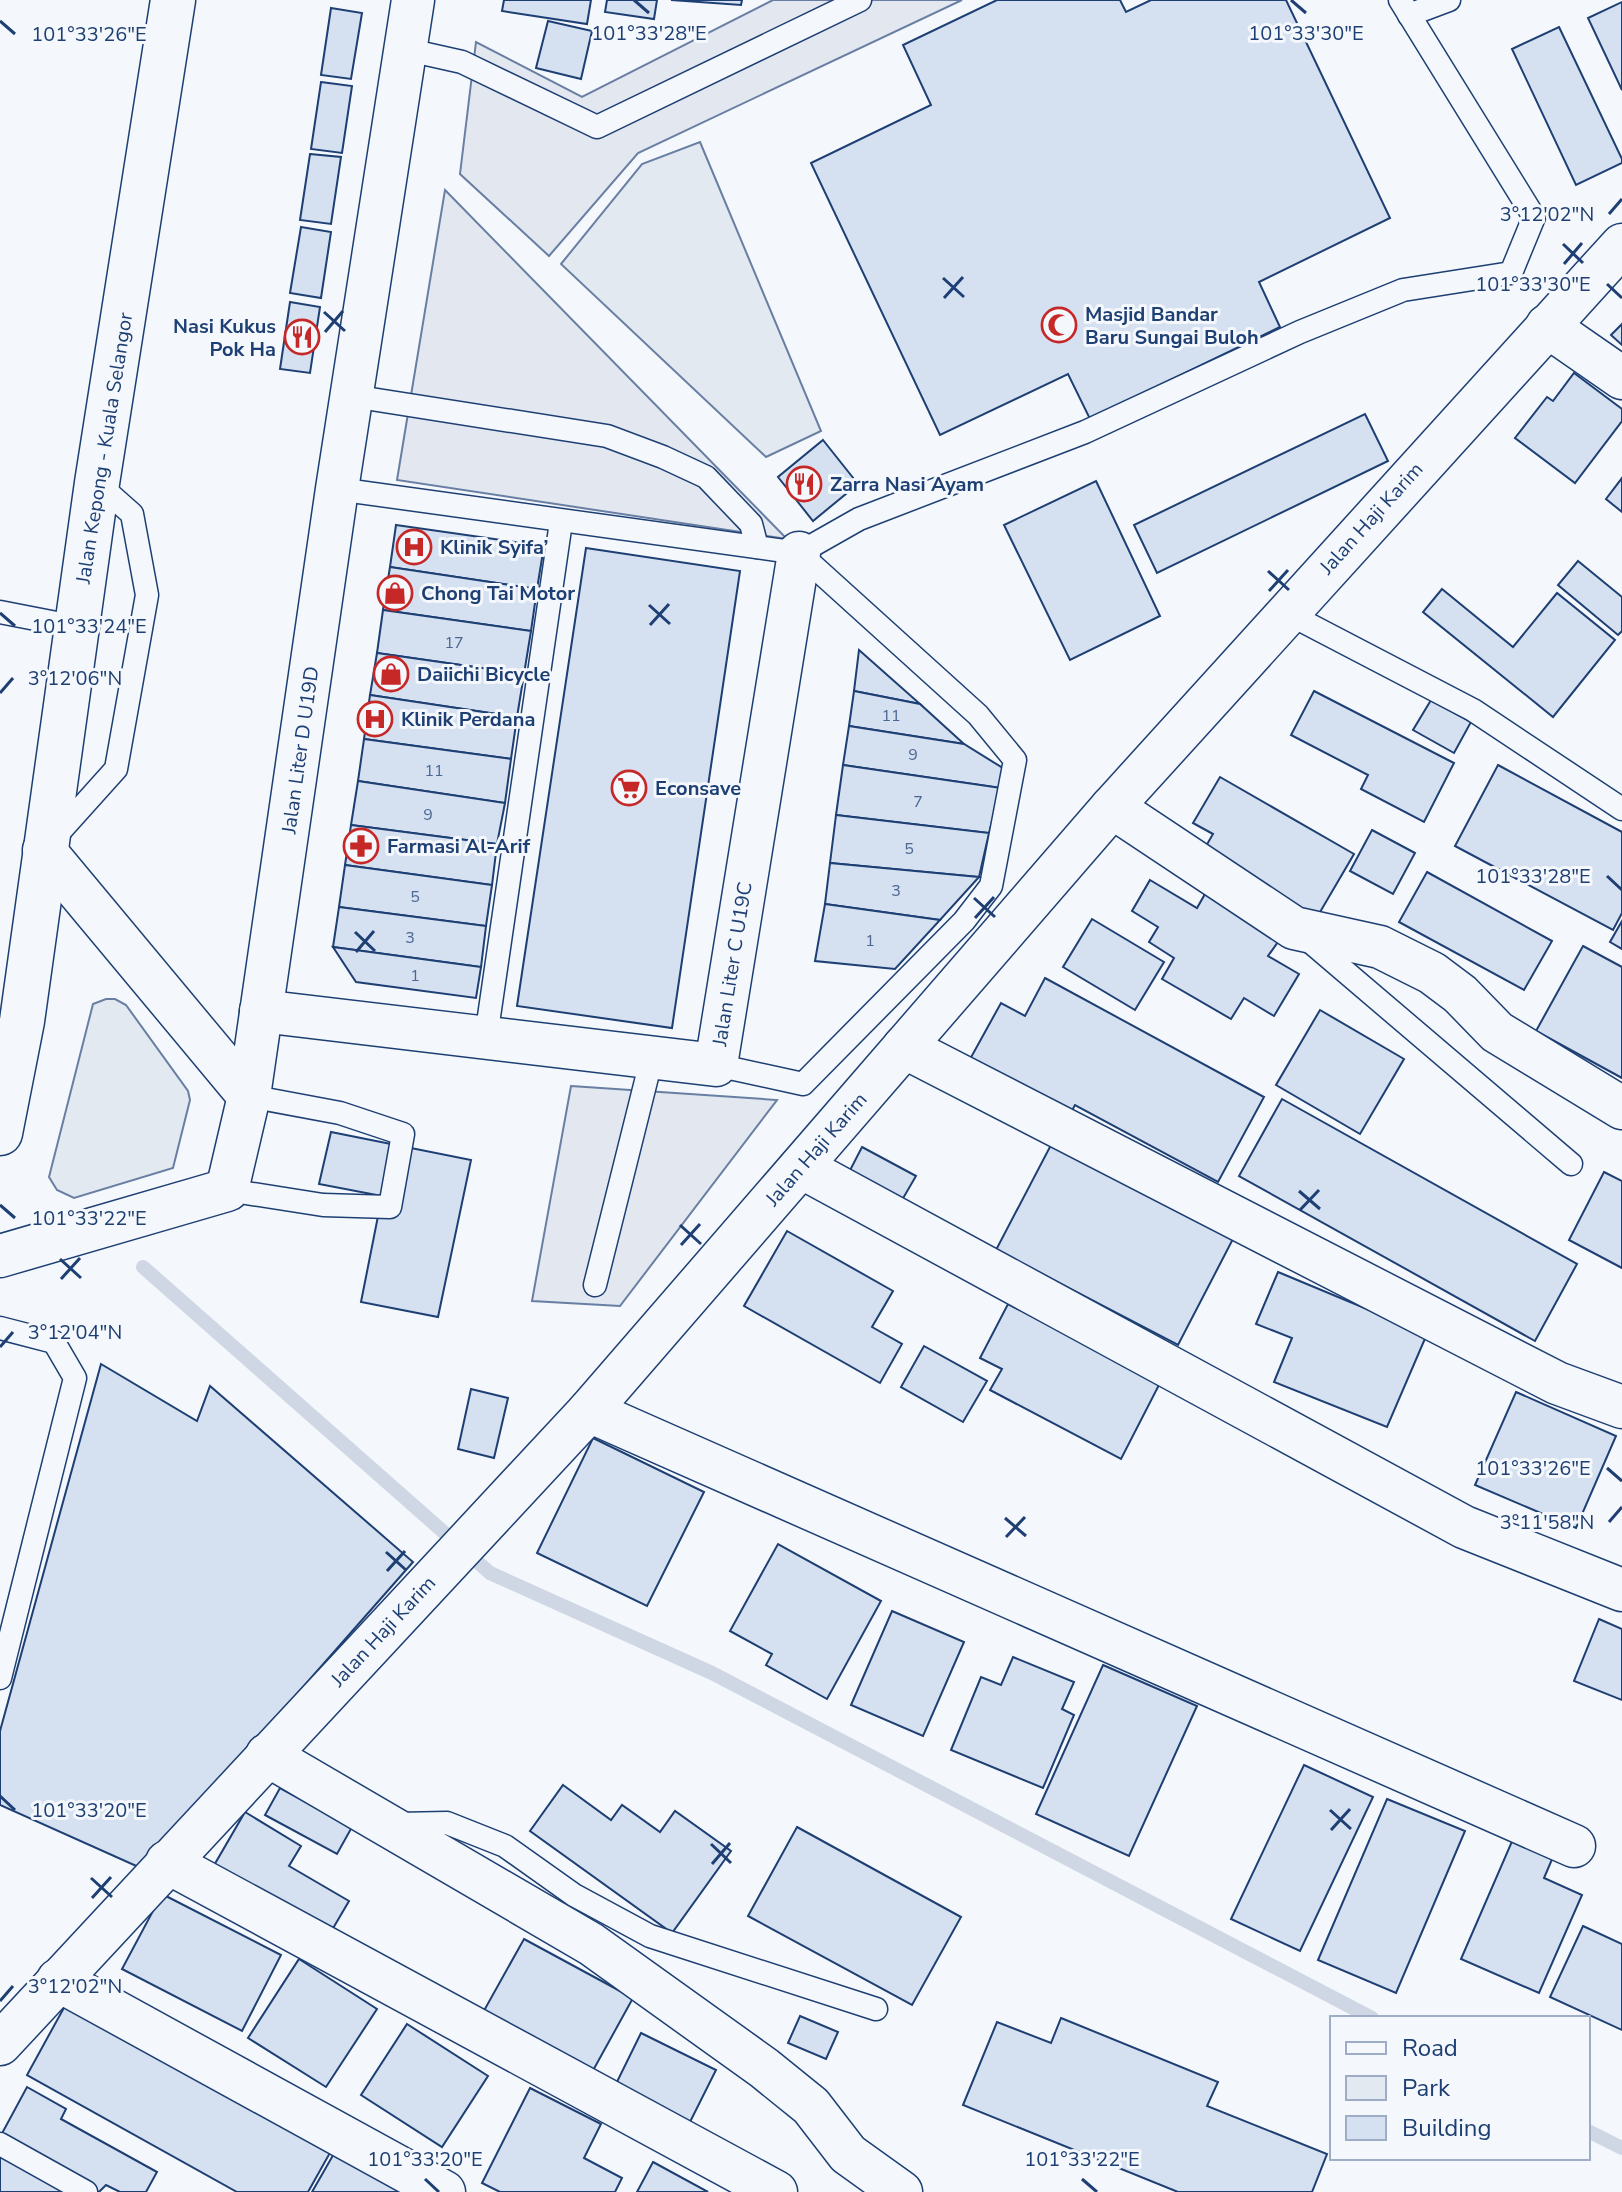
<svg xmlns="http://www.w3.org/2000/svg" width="1622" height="2192" font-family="'Nunito Sans',sans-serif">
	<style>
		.green { fill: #e3e9f0; stroke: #687fa3; stroke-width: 2 }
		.parking { fill: #e3e8f0; stroke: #687fa3; stroke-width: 2 }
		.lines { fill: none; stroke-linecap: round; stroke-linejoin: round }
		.stream { stroke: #cfd7e4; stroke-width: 14 }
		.building { fill: #d5e0f0; stroke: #1d3f73; stroke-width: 2 }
		.lane-casing { stroke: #1d3f73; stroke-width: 25 }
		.street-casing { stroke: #1d3f73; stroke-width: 45 }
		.highway-casing { stroke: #1d3f73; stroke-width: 47 }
		.lane { stroke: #f4f7fb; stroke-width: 22 }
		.street { stroke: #f4f7fb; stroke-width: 42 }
		.highway { stroke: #f4f7fb; stroke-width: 44 }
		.ticks { fill: none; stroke: #1d3f73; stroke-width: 3 }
		.labels { text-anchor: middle; stroke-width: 6; stroke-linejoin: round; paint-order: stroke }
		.number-label { font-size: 16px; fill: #4b6792 }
		.poi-label { font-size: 20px; font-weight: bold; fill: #1d3f73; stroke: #f4f7fb; text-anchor: start }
		.street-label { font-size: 20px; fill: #1d3f73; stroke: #f4f7fb }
		.ticks-label { font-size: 20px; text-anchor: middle; fill: #1d3f73; stroke: #f4f7fb; stroke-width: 6; stroke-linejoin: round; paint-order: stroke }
	</style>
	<rect width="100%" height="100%" fill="#f4f7fb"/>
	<g class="green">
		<path d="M700 142 821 431 766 457 561 264 642 164Z"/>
		<path d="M106 999H115L126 1005 188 1091 190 1100 173 1168 74 1198 57 1190 49 1177 93 1004Z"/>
	</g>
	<g class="parking">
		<path d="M773 0H962L638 153 549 256 460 174 476 42 582 97Z"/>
		<path d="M445 190 787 539 397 480Z"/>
		<path d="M571 1086 777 1100 620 1306 532 1301Z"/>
	</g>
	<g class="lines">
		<g class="stream">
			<path d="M143 1267 490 1573 712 1673 1372 2018"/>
			<path d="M1588 2131 1622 2148"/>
		</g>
	</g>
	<g class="building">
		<path d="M504 0H591L587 24 502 11Z"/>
		<path d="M607 0H657L654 19 605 12Z"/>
		<path d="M671 0H742L741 5Z"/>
		<path d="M997 0H1120L1126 12 1151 0H1286L1390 218 1259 282 1280 327 1090 419 1068 374 940 435 811 163 931 105 903 45Z"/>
		<path d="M1622 2V90L1588 18Z"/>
		<path d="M331 8 362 13 351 79 321 75Z"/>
		<path d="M548 21 592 31 581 79 536 68Z"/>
		<path d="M1559 27 1622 159V163L1576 185 1512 49Z"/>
		<path d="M321 82 352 86 342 153 311 149Z"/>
		<path d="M310 154 341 157 331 224 300 220Z"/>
		<path d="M301 227 331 232 321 298 290 293Z"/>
		<path d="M290 302 320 307 310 373 280 369Z"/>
		<path d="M1622 324V345L1611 335Z"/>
		<path d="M1574 373 1622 409V421L1575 483 1515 438 1547 397 1553 401Z"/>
		<path d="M1365 414 1388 461 1157 573 1134 525Z"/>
		<path d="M823 440 858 484 813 521 778 477Z"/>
		<path d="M1622 478V512L1606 499Z"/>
		<path d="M1096 481 1160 616 1070 660 1004 525Z"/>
		<path d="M396 525 544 546 537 589 390 567Z"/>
		<path d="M586 548 740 571 672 1028 517 1006Z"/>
		<path d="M1578 561 1622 597V631L1618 635 1558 585Z"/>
		<path d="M390 567 537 589 531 631 383 610Z"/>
		<path d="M1442 589 1513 647 1557 593 1615 640 1553 717 1423 612Z"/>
		<path d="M383 610 531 631 524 674 377 653Z"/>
		<path d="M859 650 920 704 854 691Z"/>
		<path d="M377 653 524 674 517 717 370 695Z"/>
		<path d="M854 691 920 704 964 744 849 726Z"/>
		<path d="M1314 691 1454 763 1424 822 1361 789 1368 775 1291 735Z"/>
		<path d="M370 695 517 717 511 759 364 739Z"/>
		<path d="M1431 700 1471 722 1454 753 1413 730Z"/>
		<path d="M849 726 964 744 1006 770 1001 788 843 765Z"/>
		<path d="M364 739 511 759 505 803 358 781Z"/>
		<path d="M843 765 1001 788 989 833 836 815Z"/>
		<path d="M1498 765 1622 832V913L1613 930 1455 846Z"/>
		<path d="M1220 777 1354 854 1316 919 1202 853 1213 834 1193 823Z"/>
		<path d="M358 781 505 803 497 844 351 825Z"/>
		<path d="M836 815 989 833 979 877 830 863Z"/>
		<path d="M351 825 497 844 492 885 345 865Z"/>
		<path d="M1372 830 1415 853 1393 894 1350 871Z"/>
		<path d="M830 863 979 877 940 920 825 904Z"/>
		<path d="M345 865 492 885 486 926 339 907Z"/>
		<path d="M1427 872 1552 941 1524 990 1399 922Z"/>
		<path d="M1150 880 1197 908 1205 894 1280 939 1268 956 1299 974 1274 1016 1244 998 1231 1019 1162 979 1174 958 1149 942 1158 927 1132 911Z"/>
		<path d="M825 904 940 920 895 969 815 961Z"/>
		<path d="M339 907 486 926 481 967 333 947Z"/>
		<path d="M1092 919 1164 962 1135 1010 1063 967Z"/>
		<path d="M1622 921V949L1610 942Z"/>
		<path d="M1583 946 1622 967V1078L1536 1031Z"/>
		<path d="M333 947 481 967 476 998 356 982Z"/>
		<path d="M1045 978 1264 1097 1218 1182 1075 1105 1064 1125 964 1070 1001 1003 1025 1016Z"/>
		<path d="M1320 1010 1404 1059 1360 1134 1276 1085Z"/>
		<path d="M1282 1099 1577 1264 1535 1341 1239 1176Z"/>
		<path d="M331 1132 471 1160 438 1317 361 1302 382 1196 319 1184Z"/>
		<path d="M1052 1143 1234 1237 1178 1345 996 1250Z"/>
		<path d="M862 1147 916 1176 898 1207 846 1178Z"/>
		<path d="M1604 1172 1622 1181V1268L1569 1240Z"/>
		<path d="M787 1231 893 1291 872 1327 902 1344 880 1383 744 1306Z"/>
		<path d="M1278 1272 1427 1334 1387 1427 1274 1382 1292 1338 1256 1324Z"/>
		<path d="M1008 1304 1160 1383 1121 1459 990 1390 1002 1369 980 1358Z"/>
		<path d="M924 1346 987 1381 963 1422 901 1387Z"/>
		<path d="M101 1364 197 1421 210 1386 413 1562 143 1869 0 1805V1731Z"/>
		<path d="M471 1389 508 1398 494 1458 458 1449Z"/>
		<path d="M1516 1392 1616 1436 1576 1528 1475 1485Z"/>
		<path d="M593 1438 704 1492 647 1606 537 1553Z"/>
		<path d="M778 1544 881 1601 827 1699 766 1665 772 1654 730 1631Z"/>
		<path d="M892 1611 964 1642 923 1736 851 1705Z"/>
		<path d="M1599 1619 1622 1629V1700L1574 1681Z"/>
		<path d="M1013 1657 1074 1682 1062 1709 1074 1715 1043 1788 951 1750 981 1677 1001 1685Z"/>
		<path d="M1103 1665 1197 1706 1129 1856 1036 1814Z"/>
		<path d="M1304 1765 1373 1797 1300 1951 1231 1919Z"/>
		<path d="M563 1785 611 1820 622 1805 660 1832 675 1811 731 1851 672 1933 530 1831Z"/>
		<path d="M280 1788 352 1827 337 1854 265 1815Z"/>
		<path d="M1387 1799 1465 1831 1396 1993 1318 1960Z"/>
		<path d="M245 1812 301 1846 289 1866 349 1901 325 1942 209 1874Z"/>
		<path d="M797 1827 961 1917 912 2005 748 1916Z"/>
		<path d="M1513 1839 1553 1857 1544 1878 1582 1895 1539 1993 1461 1959Z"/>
		<path d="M162 1894 281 1955 242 2031 122 1969Z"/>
		<path d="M1583 1926 1622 1944V2030L1550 1997Z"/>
		<path d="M524 1939 633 1998 590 2076 481 2016Z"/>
		<path d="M299 1959 377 2009 326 2087 248 2038Z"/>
		<path d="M66 2004 331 2151 308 2192H237L27 2075Z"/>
		<path d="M800 2016 838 2032 826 2059 788 2043Z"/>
		<path d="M1061 2018 1218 2082 1207 2106 1327 2154 1312 2192H1178L963 2105 997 2022 1051 2043Z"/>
		<path d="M407 2024 488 2076 442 2147 361 2095Z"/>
		<path d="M641 2033 716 2070 686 2130 611 2094Z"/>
		<path d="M27 2087 66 2109 61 2119 157 2172 146 2192H120L106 2185 99 2192 0 2137Z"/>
		<path d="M530 2088 601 2124 584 2158 622 2178 615 2192H500L482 2183Z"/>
		<path d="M336 2150 411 2192H312Z"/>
		<path d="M0 2156 65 2192H0Z"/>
		<path d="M653 2162 708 2192H637Z"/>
	</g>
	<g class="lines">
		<g class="lane-casing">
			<g id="lane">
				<path d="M1409 15 1449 0"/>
				<path d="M404 49 462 62 597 127 860 0"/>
				<path d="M352 396 607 436 663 457 706 477 751 524 757 547"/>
				<path d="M337 489 799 553 978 715 1015 760 991 886 964 921 803 1084 716 1065"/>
				<path d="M799 553 859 519 1085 432 1300 332 1403 290 1511 273 1534 217 1400 0"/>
				<path d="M0 612 77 627"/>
				<path d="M1285 612 1473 710 1622 809"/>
				<path d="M54 838 116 769 147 595 132 514 97 483"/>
				<path d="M1307 939 1571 1164"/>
				<path d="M486 1037 561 522"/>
				<path d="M227 1190 323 1205 390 1207 403 1134 340 1113 249 1096"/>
				<path d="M595 1285 652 1057"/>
				<path d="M0 1328 54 1342 75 1378 0 1678"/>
				<path d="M398 1824 447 1823 505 1846 574 1895 650 1936 876 2009"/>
				<path d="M0 2144 86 2192"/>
			</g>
		</g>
		<g class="street-casing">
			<g id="street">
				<path d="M1547 326 1622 378"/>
				<path d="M1112 807 1294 928 1380 947 1432 973 1460 994 1497 1032 1622 1108"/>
				<path d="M261 1011 716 1065 799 553"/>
				<path d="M904 1047 1557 1383 1622 1407"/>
				<path d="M249 1096 337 489 413 0"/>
				<path d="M801 1167 1464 1527 1622 1590"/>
				<path d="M0 1256 227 1190 249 1096 44 850"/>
				<path d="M589 1411 1574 1846"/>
				<path d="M267 1755 591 1944 764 2068 811 2106 848 2154 901 2192"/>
				<path d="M167 1862 776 2192"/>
				<path d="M58 1980 444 2192"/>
				<path d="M0 2044 589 1411 1112 807 1622 245"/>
			</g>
		</g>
		<g class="highway-casing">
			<path id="highway" d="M0 1133 22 1021 97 483 173 0"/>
		</g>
		<use href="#lane" class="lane"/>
		<use href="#street" class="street"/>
		<use href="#highway" class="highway"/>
	</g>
	<path class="ticks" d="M634 0 649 13M1291 0 1306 13M0 21 15 34M1609 214 1622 199M1563 244 1583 263M1564 264 1582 243M943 278 964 297M1607 284 1622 298M944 298 963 277M324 312 345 331M325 332 343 311M1268 571 1289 590M1269 591 1288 570M649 605 670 624M0 613 15 626M650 625 669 604M0 693 13 678M1607 876 1622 890M974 898 995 917M975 918 994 897M355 932 375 951M356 952 374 931M1299 1191 1320 1209M0 1205 15 1218M1300 1210 1319 1190M680 1225 701 1244M681 1245 700 1224M60 1259 81 1278M61 1279 80 1258M0 1347 13 1332M1607 1468 1622 1481M1005 1518 1026 1536M1609 1522 1622 1507M1006 1537 1025 1517M386 1552 406 1570M387 1571 405 1551M0 1796 15 1810M1330 1810 1351 1829M1331 1830 1350 1809M711 1844 731 1863M712 1864 730 1843M91 1878 112 1897M92 1898 111 1877M0 2001 13 1986M425 2179 439 2192M1082 2179 1097 2192"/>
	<defs>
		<g id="mosque-ring" transform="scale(1.8)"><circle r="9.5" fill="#f4f7fb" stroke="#c62828" stroke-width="1.5"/><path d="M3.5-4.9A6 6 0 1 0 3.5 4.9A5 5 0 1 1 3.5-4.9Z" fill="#c62828"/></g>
		<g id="restaurant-ring" transform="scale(1.8)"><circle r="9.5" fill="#f4f7fb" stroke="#c62828" stroke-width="1.5"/><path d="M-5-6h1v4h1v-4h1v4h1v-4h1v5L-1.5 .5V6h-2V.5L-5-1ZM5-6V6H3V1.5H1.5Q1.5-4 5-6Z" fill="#c62828"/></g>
		<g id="hospital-ring" transform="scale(1.8)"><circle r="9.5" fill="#f4f7fb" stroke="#c62828" stroke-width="1.5"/><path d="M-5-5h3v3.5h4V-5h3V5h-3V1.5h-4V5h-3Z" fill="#c62828"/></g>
		<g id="shop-ring" transform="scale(1.8)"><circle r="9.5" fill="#f4f7fb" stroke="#c62828" stroke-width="1.5"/><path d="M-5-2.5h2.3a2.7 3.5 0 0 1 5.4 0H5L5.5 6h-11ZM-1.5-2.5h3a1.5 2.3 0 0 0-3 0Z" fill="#c62828"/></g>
		<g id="supermarket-ring" transform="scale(1.8)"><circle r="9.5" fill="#f4f7fb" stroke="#c62828" stroke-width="1.5"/><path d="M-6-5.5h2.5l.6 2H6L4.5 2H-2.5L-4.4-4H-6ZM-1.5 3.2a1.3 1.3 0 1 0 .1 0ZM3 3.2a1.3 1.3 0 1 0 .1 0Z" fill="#c62828"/></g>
		<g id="pharmacy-ring" transform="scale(1.8)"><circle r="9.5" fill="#f4f7fb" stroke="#c62828" stroke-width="1.5"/><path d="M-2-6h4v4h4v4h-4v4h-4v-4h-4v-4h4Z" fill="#c62828"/></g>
	</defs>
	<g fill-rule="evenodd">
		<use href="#mosque-ring" x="1059" y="325"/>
		<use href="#restaurant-ring" x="302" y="337"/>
		<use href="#restaurant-ring" x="804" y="484"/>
		<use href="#hospital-ring" x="414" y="547"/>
		<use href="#shop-ring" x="395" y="593"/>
		<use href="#shop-ring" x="391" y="674"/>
		<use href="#hospital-ring" x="375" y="719"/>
		<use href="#supermarket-ring" x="629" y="788"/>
		<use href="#pharmacy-ring" x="361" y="846"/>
	</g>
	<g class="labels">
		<g class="number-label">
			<text x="454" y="648">17</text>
			<text x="891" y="721">11</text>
			<text x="913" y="760">9</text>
			<text x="434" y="776">11</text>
			<text x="918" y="807">7</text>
			<text x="428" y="820">9</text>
			<text x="909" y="854">5</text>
			<text x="896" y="896">3</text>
			<text x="415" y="902">5</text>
			<text x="410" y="943">3</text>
			<text x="870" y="946">1</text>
			<text x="415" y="981">1</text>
		</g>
		<g class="poi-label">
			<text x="1085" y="321">Masjid Bandar<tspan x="1085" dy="23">Baru Sungai Buloh</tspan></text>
			<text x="276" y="333" text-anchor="end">Nasi Kukus<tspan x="276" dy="23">Pok Ha</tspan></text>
			<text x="830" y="491">Zarra Nasi Ayam</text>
			<text x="440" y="554">Klinik Syifa’</text>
			<text x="421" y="600">Chong Tai Motor</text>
			<text x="417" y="681">Daiichi Bicycle</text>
			<text x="401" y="726">Klinik Perdana</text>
			<text x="655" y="795">Econsave</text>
			<text x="387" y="853">Farmasi Al-Arif</text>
		</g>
		<g class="street-label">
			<text transform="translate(104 448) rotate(-81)" y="7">Jalan Kepong - Kuala Selangor</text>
			<text transform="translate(1371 518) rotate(-48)" y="7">Jalan Haji Karim</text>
			<text transform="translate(300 750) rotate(-82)" y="7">Jalan Liter D U19D</text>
			<text transform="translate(732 964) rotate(-81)" y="7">Jalan Liter C U19C</text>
			<text transform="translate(816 1149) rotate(-49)" y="7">Jalan Haji Karim</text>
			<text transform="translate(383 1631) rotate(-47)" y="7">Jalan Haji Karim</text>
		</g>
	</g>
	<g class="ticks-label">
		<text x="649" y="40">101°33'28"E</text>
		<text x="1306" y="40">101°33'30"E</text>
		<text x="89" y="41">101°33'26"E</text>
		<text x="1547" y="221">3°12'02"N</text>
		<text x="1533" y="291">101°33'30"E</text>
		<text x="89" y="633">101°33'24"E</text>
		<text x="75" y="685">3°12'06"N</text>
		<text x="1533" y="883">101°33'28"E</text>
		<text x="89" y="1225">101°33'22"E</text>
		<text x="75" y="1339">3°12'04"N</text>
		<text x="1533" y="1475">101°33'26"E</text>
		<text x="1547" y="1529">3°11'58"N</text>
		<text x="89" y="1817">101°33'20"E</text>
		<text x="75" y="1993">3°12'02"N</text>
		<text x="425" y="2166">101°33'20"E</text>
		<text x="1082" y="2166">101°33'22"E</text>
	</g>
	<rect x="1330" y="2016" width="260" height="144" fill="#f4f7fb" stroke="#9eadc5" stroke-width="2"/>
	<rect x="1346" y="2042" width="40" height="12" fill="#f4f7fb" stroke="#9eadc5" stroke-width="2"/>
	<text x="1402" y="2056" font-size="24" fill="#1d3f73">Road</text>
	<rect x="1346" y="2076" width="40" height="24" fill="#e3e9f0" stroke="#9eadc5" stroke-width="2"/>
	<text x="1402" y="2096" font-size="24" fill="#1d3f73">Park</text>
	<rect x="1346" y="2116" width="40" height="24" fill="#d5e0f0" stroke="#9eadc5" stroke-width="2"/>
	<text x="1402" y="2136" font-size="24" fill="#1d3f73">Building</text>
</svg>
